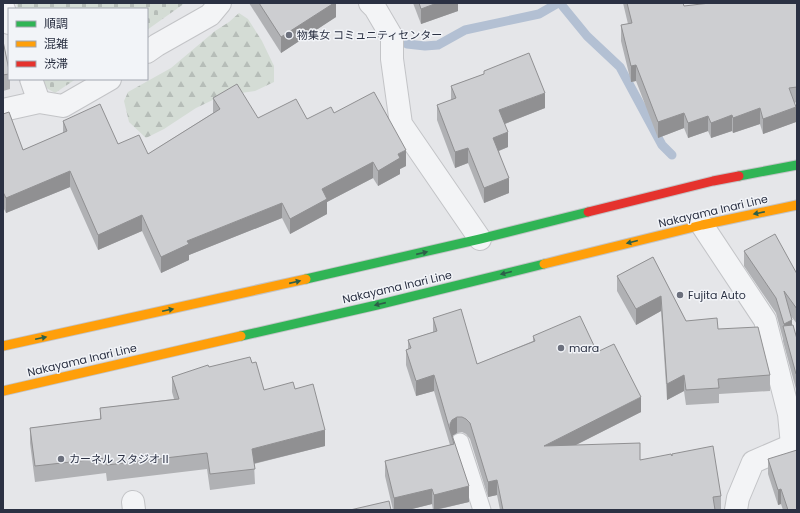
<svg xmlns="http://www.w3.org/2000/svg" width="800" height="513" font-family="Poppins,'Noto Sans JP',sans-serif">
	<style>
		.forest { fill: url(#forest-firs) }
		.cemetery { fill: url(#cemetery-stones) }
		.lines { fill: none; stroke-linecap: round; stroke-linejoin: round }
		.stream { stroke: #b3c0d3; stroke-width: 9 }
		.lane-casing { stroke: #c3c4c7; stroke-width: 19 }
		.street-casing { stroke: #c3c4c7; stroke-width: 24 }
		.fast-casing { stroke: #c3c4c7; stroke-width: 11 }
		.slow-casing { stroke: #c3c4c7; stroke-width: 11 }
		.jam-casing { stroke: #c3c4c7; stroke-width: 11 }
		.lane { stroke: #f3f4f6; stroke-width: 17 }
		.street { stroke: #f3f4f6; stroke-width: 22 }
		.fast { stroke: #30b455; stroke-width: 9 }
		.slow { stroke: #ff9f0a; stroke-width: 9 }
		.jam { stroke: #e5322d; stroke-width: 9 }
		.wall { fill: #b0b1b4 }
		.shaded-wall { fill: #909092 }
		.building { fill: #cdced1; stroke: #909092 }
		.oneway { fill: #2d5f49 }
		.poi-dot { fill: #6c707d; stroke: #f2f4f8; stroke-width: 1.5 }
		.labels { text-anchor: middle; stroke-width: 3; stroke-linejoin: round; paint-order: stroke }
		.poi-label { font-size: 11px; fill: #2b3143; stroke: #f2f4f8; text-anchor: start }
		.street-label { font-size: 11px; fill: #2b3143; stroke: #f2f4f8 }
	</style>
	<defs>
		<pattern id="forest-firs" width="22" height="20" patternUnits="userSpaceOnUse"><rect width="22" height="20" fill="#d4dcd5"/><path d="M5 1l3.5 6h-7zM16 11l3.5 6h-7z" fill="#b6bdb8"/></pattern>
		<pattern id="cemetery-stones" width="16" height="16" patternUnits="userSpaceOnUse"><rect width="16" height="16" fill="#d4dcd5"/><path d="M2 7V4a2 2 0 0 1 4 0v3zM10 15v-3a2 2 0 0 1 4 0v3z" fill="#b6bdb8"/></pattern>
	</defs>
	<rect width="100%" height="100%" fill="#e5e6e9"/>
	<path class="forest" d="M239 13 248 19 262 41 274 66V82L255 91 221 96 196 108 164 129 146 138 129 122 124 101 128 92 171 68 215 31 229 22Z"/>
	<g class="cemetery">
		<path d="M16 3H185L147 30V9H18Z"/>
		<path d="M41 79H76L55 93 43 86Z"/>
	</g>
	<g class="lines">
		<g class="stream">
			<path d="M560 3 587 36 620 67 662 145 672 155"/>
			<path d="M407 44 425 46 438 45 465 30 539 14 558 3"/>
		</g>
		<g class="lane-casing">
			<path id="lane" d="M460 442 482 510"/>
		</g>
		<g class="street-casing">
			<g id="street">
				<path d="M370 3 375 8 392 37V59L401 124 480 239"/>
				<path d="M3 7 9 23"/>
				<path d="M147 52 157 45 210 15 220 3"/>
				<path d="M31 79 39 102"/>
				<path d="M3 110 39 102 63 106 110 79"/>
				<path d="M702 225 765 320 789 414 792 445"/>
				<path d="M133 502 134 510"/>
				<path d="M736 510 738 498 753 462 797 443"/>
			</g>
		</g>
		<g class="fast-casing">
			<g id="fast">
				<path d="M739 176 797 165"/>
				<path d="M306 279 480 239 588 212"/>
				<path d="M241 336 377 305 544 264"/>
			</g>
		</g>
		<g class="slow-casing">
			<g id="slow">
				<path d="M544 264 702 225 797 205"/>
				<path d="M3 346 306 279"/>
				<path d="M3 391 241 336"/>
			</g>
		</g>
		<g class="jam-casing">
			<path id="jam" d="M588 212 713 181 739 176"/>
		</g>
		<use href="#lane" class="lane"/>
		<use href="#street" class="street"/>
		<use href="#fast" class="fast"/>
		<use href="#slow" class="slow"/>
		<use href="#jam" class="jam"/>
	</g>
	<g class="wall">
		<path d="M249 3H336V17L281 53Z"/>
		<path d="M413 3H458V11L421 24Z"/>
		<path d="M623 3H683L684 6 797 3V102L794 103 796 122 763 134 760 124 733 133 732 131 711 138 708 131 688 138 684 128 658 138 636 81 631 82 621 41V25L628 24Z"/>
		<path d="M3 41 9 70V79H10V89L3 91Z"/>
		<path d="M484 71 545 108 505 124 508 147 499 151 509 193 484 203 468 163 455 168 437 120V105L451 100V86L484 74Z"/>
		<path d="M213 98 258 118 307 119 334 113 406 166 400 169V174L378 186 373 178 327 202V214L290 234 282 218 189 255V260L161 273 142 231 98 250 70 187 6 213 3 207V114L23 150 63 133V121L118 144 148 154 213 113Z"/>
		<path d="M744 251 797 274V324L791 316 792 325 797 339V389H796L783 341V339L776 313 744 266Z"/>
		<path d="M653 257 686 321 718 329 770 375V391L719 394V403L686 405 684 391 667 400 661 311 636 325 617 291V276Z"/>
		<path d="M433 318 477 364 533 341V336L597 352 641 412 576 445 640 460 721 496V510H500L497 495 488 497 470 439 466 434 462 432 457 433 452 436 469 502 436 510H433L432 504 408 510H393L385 476V461L450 445 434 391 416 396 406 365V350L408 349V340L433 332Z"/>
		<path d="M252 363 264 390 295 389 325 446 254 464 255 484 210 490 207 469 107 481 106 473 35 482 30 443V428L100 419V408L174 399 172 392V377L209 367Z"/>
		<path d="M768 459 797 510H783L781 504 778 505 768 474Z"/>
	</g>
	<g class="shaded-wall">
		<path d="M334 3H336V17L281 53V37Z"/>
		<path d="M437 3H458V11L421 24V9Z"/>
		<path d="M636 65V81L631 82V66Z"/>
		<path d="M545 93V108L499 126V110Z"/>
		<path d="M796 107V122L763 134V119Z"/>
		<path d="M760 108V124L733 133V118Z"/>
		<path d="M684 113V128L658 138V122Z"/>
		<path d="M732 115V131L711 138V123Z"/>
		<path d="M708 116V131L688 138V123Z"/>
		<path d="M508 132V147L493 153V138Z"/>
		<path d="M468 148V163L455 168V152Z"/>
		<path d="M406 150V166L400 169V174L378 186V171L398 154Z"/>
		<path d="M373 162V178L327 202V214L290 234V219L322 189Z"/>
		<path d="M70 171V187L6 213V198Z"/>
		<path d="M509 178V193L484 203V188Z"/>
		<path d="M282 203V218L189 255V260L161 273V257L187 241Z"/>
		<path d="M142 215V231L98 250V235Z"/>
		<path d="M661 296V311L636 325V309Z"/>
		<path d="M792 320V336L784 327V324Z"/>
		<path d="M434 375V391L416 396V381Z"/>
		<path d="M684 375V391L667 400V384Z"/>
		<path d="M641 397V412L544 461V446Z"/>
		<path d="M457 417V433L452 436 450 430V424L452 420Z"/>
		<path d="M325 430V446L252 464V449Z"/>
		<path d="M497 480V495L488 497V482Z"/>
		<path d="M469 486V502L434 510V495Z"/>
		<path d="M432 489V504L408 510H394V498Z"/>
		<path d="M781 489V504L778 505V490Z"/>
	</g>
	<g class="building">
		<path d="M259 3H334L281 37Z"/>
		<path d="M419 3H437L421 9Z"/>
		<path d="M627 3H683L684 6 710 3H797V87L789 88 796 107 763 119 760 108 733 118 732 115 711 123 708 116 688 123 684 113 658 122 636 65 631 66 621 25 632 23Z"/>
		<path d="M3 41 9 70V74L3 75Z"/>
		<path d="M529 53 545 93 499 110 508 132 493 138 509 178 484 188 468 148 455 152 437 105 456 98 451 86 484 74V71Z"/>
		<path d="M237 84 258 118 296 99 307 119 331 107 334 113 374 92 406 150 398 154 400 158 378 171 373 162 322 189 327 199 290 219 282 203 187 241 189 244 161 257 142 215 98 235 70 171 6 198 3 192V114L9 112 23 150 67 131 63 121 100 104 118 144 139 135 148 154 220 109 213 98Z"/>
		<path d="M775 234 797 274V309L784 291 792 320 784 324 776 298 744 251Z"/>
		<path d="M653 257 686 321 717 318 718 329 758 327 770 375 718 379 719 388 686 390 684 375 667 384 661 296 636 309 617 276Z"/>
		<path d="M461 309 477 364 535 341 533 336 580 316 597 352 614 344 641 397 544 446 640 443V460L671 454 672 456V454L713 446 721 496 713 497 715 510H503L497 480 488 482 470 423 466 419 462 417H457L452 420 450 424V429L469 486 434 495 432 489 394 498 385 461 454 444 434 375 416 381 406 350 411 348 408 340 437 331 433 318Z"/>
		<path d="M793 325 797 339V374H796L783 326Z"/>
		<path d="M250 357 252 363 256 362 264 390 293 382 295 389 313 384 325 430 252 449 255 469 210 474 207 453 107 465 106 458 35 466 30 428 101 419 100 408 179 399 172 377 208 365 209 367Z"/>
		<path d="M797 450V510H788L781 489 778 490 768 459Z"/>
		<path d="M389 501 391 510H350Z"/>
	</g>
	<defs><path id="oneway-solid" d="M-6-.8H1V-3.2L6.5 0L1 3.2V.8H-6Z"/></defs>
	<g class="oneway">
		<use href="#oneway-solid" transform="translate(759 213) rotate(168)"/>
		<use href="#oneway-solid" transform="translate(632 242) rotate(166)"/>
		<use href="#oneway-solid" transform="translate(422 253) rotate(-13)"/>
		<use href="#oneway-solid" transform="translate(506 273) rotate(166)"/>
		<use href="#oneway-solid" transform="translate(295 282) rotate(-13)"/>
		<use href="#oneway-solid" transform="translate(380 304) rotate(167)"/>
		<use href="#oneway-solid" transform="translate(168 310) rotate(-12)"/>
		<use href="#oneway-solid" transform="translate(41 338) rotate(-12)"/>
	</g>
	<g class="poi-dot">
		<circle cx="289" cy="35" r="4"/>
		<circle cx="680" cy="295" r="4"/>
		<circle cx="561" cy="348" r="4"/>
		<circle cx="61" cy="459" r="4"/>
	</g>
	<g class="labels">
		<g class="poi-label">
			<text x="297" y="39">物集女 コミュニティセンター</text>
			<text x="688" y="299">Fujita Auto</text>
			<text x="569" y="352">mara</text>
			<text x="69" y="463">カーネル スタジオⅡ</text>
		</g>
		<g class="street-label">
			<text transform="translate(713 211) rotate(-13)" y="4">Nakayama Inari Line</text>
			<text transform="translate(397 287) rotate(-13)" y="4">Nakayama Inari Line</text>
			<text transform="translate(82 360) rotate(-13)" y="4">Nakayama Inari Line</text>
		</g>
	</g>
	<rect width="800" height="513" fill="none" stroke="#2b3143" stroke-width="8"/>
	<rect x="8" y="8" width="140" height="72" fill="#f2f4f8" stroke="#a2a6b0"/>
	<rect x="16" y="21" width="20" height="6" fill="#30b455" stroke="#a2a6b0"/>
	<text x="44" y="28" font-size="12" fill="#2b3143">順調</text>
	<rect x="16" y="41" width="20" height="6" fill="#ff9f0a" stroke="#a2a6b0"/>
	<text x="44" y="48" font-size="12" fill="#2b3143">混雑</text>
	<rect x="16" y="61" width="20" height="6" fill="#e5322d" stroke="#a2a6b0"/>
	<text x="44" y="68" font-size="12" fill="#2b3143">渋滞</text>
</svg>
